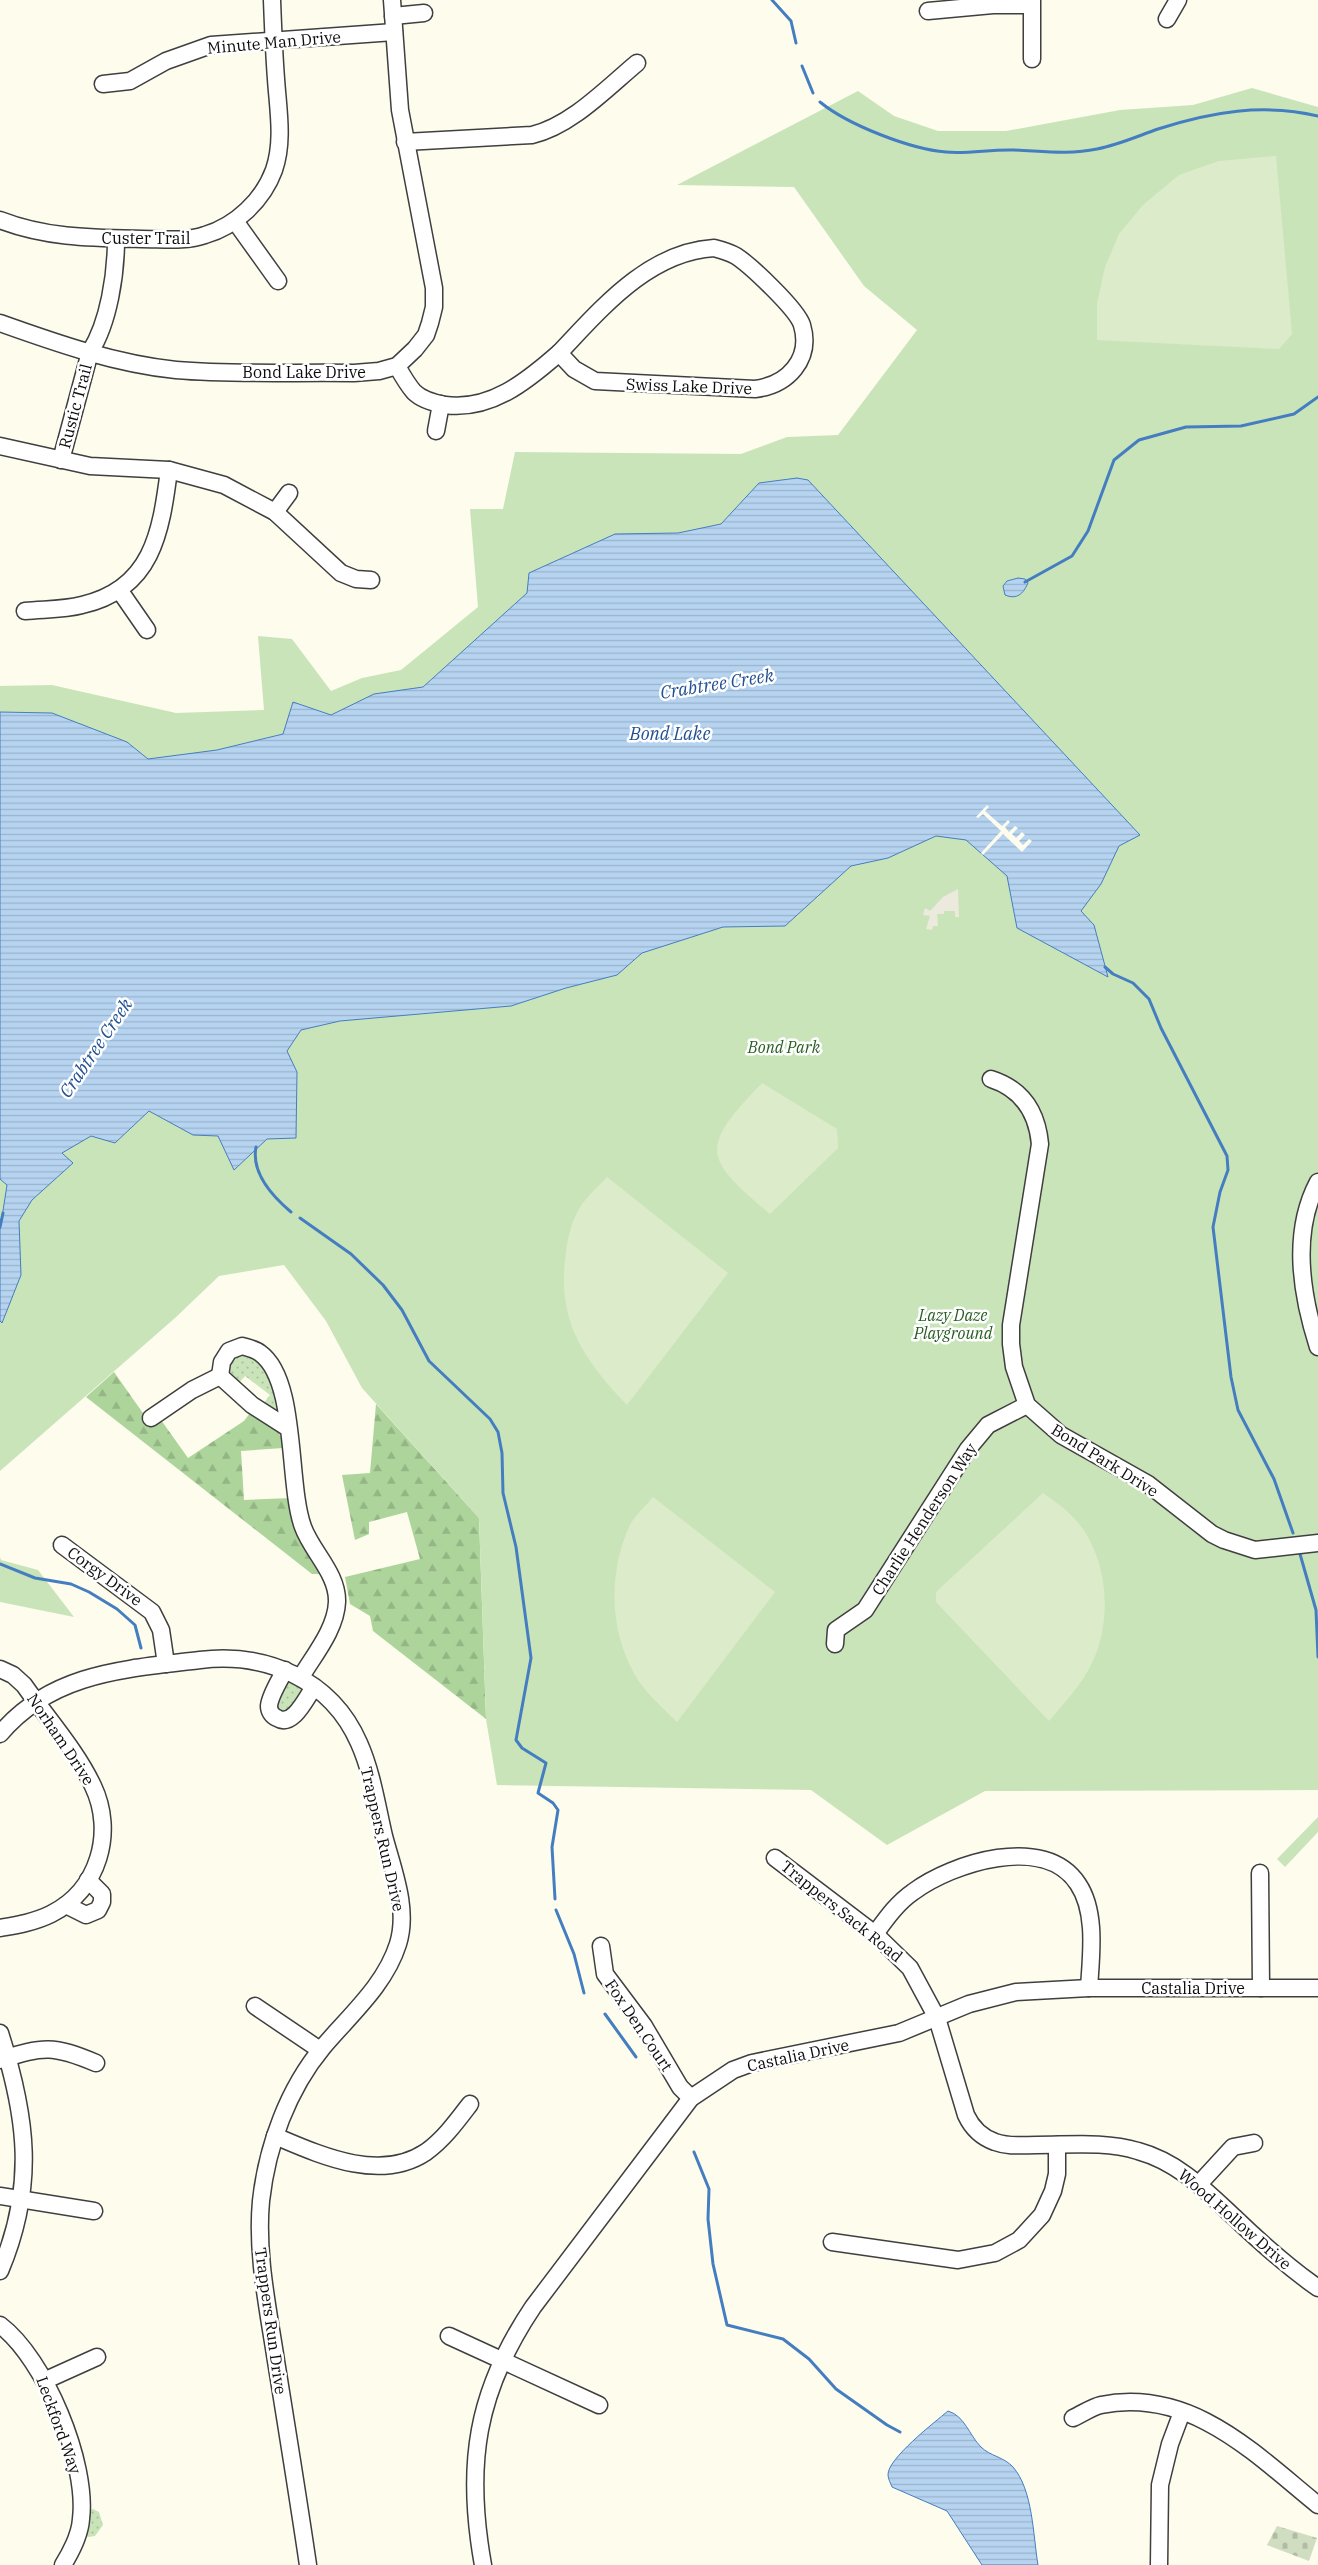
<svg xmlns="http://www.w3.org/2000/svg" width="1318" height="2565" font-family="'IBM Plex Serif',serif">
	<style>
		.grass { fill: url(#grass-dots) }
		.forest { fill: url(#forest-firs) }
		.cemetery { fill: url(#cemetery-stones) }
		.park { fill: #cae4ba }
		.pitch { fill: #dceccb }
		.plaza { fill: #eceadd }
		.water { fill: url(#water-rules); stroke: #447ec0 }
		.pier { fill: #fdfced }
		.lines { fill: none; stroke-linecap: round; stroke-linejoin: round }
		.stream { stroke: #447ec0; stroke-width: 3 }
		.minor-casing { stroke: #3f3f3f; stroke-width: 19 }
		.minor { stroke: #fff; stroke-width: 16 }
		.labels { text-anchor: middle; stroke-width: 5; stroke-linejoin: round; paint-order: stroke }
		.street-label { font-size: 16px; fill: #0c0c0c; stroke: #fff }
		.park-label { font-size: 16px; font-style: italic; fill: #275d23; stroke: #fff }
		.water-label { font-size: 18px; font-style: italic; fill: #225192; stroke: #fff }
	</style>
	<defs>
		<pattern id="grass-dots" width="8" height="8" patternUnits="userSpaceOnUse" patternTransform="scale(1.25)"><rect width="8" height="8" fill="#cae4ba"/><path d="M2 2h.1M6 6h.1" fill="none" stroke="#acc29f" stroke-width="1.8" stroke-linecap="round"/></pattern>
		<pattern id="forest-firs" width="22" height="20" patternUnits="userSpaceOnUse" patternTransform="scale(1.25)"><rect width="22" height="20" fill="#add49b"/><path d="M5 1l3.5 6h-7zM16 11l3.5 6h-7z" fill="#94b584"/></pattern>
		<pattern id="cemetery-stones" width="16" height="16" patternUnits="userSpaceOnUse" patternTransform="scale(1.25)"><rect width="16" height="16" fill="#d0ddc1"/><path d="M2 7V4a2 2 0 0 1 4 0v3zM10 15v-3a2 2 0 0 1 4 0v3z" fill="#b1bca5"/></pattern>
		<pattern id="water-rules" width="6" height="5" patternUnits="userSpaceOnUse" patternTransform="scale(1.25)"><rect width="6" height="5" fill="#b6d3f0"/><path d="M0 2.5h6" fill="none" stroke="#9bb4cd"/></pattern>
	</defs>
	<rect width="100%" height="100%" fill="#fdfced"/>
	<g class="grass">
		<path d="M246 1353C266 1361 278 1393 280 1413L263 1404 270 1395 245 1376 238 1384 228 1375C228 1361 231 1356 246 1353Z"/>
		<path d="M290 1681 303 1689 292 1711 282 1714 274 1705Z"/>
		<path d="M93 2509 99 2512 103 2525 95 2536 88 2537 84 2533 88 2510Z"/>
	</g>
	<g class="forest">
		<path d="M114 1372 152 1426 161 1420 188 1458 244 1421 250 1413C267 1425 282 1424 283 1448L241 1451 244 1500 291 1498 322 1574H312L86 1397Z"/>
		<path d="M376 1404 479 1518 486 1719 373 1631 370 1616 350 1604 345 1577 420 1559 407 1512 369 1522V1534L355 1540 342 1475 370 1473Z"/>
	</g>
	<path class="cemetery" d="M1277 2526 1317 2538 1309 2561 1267 2545Z"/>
	<g class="park">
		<path d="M1252 88 1318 107V1790L985 1791 887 1845 811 1790 497 1785 486 1719 479 1518 362 1388 326 1321 284 1265 219 1276 175 1318 0 1471V686L52 685 176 713 264 710 258 636 292 639 331 691 362 678 401 670 478 607 470 509H503L515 452 741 454 787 437 838 435 917 330 864 286 794 187 677 185 858 91 894 116 938 131H1006L1120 110 1193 105Z"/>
		<path d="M0 1557 1 1560 38 1570 74 1617 0 1602Z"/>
		<path d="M1318 1817V1832L1285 1867 1277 1859Z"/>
	</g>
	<g class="pitch">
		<path d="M1276 156 1292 334 1279 349 1097 340V304L1105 267 1119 234 1143 205 1179 175 1219 161Z"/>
		<path d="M762 1083 837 1129 838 1148 770 1214C702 1157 700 1148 762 1083Z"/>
		<path d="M607 1177 728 1273 627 1405C585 1361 558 1323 565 1260 567 1241 570 1225 579 1209 586 1197 598 1187 607 1177Z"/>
		<path d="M1043 1493C1052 1500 1062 1506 1070 1514 1108 1550 1114 1618 1092 1663 1082 1684 1064 1703 1049 1721L936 1602V1592Z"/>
		<path d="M653 1497 775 1592 677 1722C664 1709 648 1695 638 1680 609 1634 608 1575 629 1527 634 1516 646 1506 653 1497Z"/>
	</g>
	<path class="plaza" d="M958 889 959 917H955V911H944V914H937L938 926H933L932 930 926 929 930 916 923 915 925 908 930 911 943 897Z"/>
	<g class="water">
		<path d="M797 478 808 480 1140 835 1119 846 1101 884 1081 911 1094 925 1108 977 1017 928 1007 876 966 840 936 836 888 858 851 866 785 926 723 927 642 953 617 975 566 988 511 1006 340 1021 301 1030 287 1051 297 1072 296 1138 267 1139 234 1170 218 1136 193 1135 149 1111 115 1143 91 1136 62 1153 73 1163 32 1200 19 1221 21 1275 2 1323 0 1321V1230L7 1185 0 1179V712L52 713 127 742 148 759 217 750 283 734 293 702 331 715 374 694 423 687 527 593 529 573 615 534 678 533 721 524 759 483Z"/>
		<path d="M1018 578 1025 579 1028 583C1023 594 1017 600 1005 595L1003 586 1007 581Z"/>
		<path d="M948 2411C965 2416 969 2435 981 2447 990 2456 1004 2457 1013 2467 1033 2490 1033 2535 1038 2565H982L947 2511 892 2487C891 2484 888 2479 888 2475 887 2459 935 2422 948 2411Z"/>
	</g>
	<path class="pier" d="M987 805 989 807 985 811 1002 826 1008 820 1010 822 1005 827 1009 832 1015 826 1018 828 1012 834 1016 838 1022 832 1025 835 1019 841 1023 845 1029 839 1032 841 1022 852 1003 834 983 855 981 853 1001 831 983 814 978 818 976 817Z"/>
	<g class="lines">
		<g class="stream">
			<path d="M772 0 791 21 796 43"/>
			<path d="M802 66 813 93"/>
			<path d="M820 102C848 125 910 149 946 152 969 154 991 149 1014 150 1042 151 1069 155 1097 149 1118 145 1138 136 1158 129 1211 112 1263 103 1318 116"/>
			<path d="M1025 582 1072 556 1088 531 1114 460 1139 440 1186 427 1241 426 1294 414 1318 397"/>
			<path d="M1105 967 1113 974 1133 983 1149 999 1161 1028 1227 1156 1228 1170 1220 1192 1213 1227 1231 1377 1238 1410 1274 1479 1293 1533"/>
			<path d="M256 1147C251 1173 272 1196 291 1212"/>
			<path d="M300 1218 351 1254 383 1285 402 1310 429 1361 490 1419 498 1432 502 1453 503 1493 516 1547 531 1658 516 1740 522 1748 546 1763 538 1793 553 1803 558 1810 552 1847 555 1899"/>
			<path d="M0 1227 3 1213"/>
			<path d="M1300 1554 1316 1610 1318 1657"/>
			<path d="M0 1564 35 1578 71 1584 89 1592 117 1609 135 1625 141 1648"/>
			<path d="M556 1910 574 1954 584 1993"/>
			<path d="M605 2014 636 2057"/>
			<path d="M694 2152 709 2189 708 2219 713 2264 727 2325 783 2339 809 2359 836 2389 887 2425 900 2432"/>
		</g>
		<g class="minor-casing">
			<g id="minor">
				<path d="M1032 0V59"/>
				<path d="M928 11 993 5H1031"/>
				<path d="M393 16 424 13"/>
				<path d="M1167 19 1178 0"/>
				<path d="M103 84 130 81 166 61 211 45 394 32"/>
				<path d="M405 142 532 135C571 126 607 88 637 63"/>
				<path d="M0 220C46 238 93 238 142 239 163 239 185 242 205 235 236 226 263 200 274 170 284 141 278 109 276 79 274 53 273 27 272 0"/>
				<path d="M235 221 278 281"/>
				<path d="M714 248C722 250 729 252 736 256 750 265 797 309 802 325 812 359 788 385 755 389L595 381 574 369 559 353C601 309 648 252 714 248Z"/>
				<path d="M0 323C56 343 116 364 176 370 234 375 295 372 354 373L379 371 397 366 415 349 426 335 430 323 434 307V288L400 110 392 0"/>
				<path d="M397 366C402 375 407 384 414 392 422 400 434 403 445 405 490 411 526 382 559 353"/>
				<path d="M436 431 441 404"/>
				<path d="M0 446 90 466 169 470 224 485 275 512 341 573 356 579 371 580"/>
				<path d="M61 460 90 352C109 322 116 274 116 239"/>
				<path d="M275 512 289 493"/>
				<path d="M120 591 147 630"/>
				<path d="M25 611C43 609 63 610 82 605 152 589 161 533 169 470"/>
				<path d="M991 1079C1022 1089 1037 1112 1040 1144L1011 1325V1344L1014 1367 1027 1405 1061 1435 1148 1484 1212 1534 1224 1540 1255 1550 1318 1543"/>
				<path d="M1318 1182C1291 1233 1301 1294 1318 1347"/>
				<path d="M151 1418 192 1390 220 1376"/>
				<path d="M288 1428 252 1405 220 1376 222 1362 229 1351 242 1346C249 1348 255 1349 260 1353 298 1380 287 1484 303 1527 312 1552 338 1574 337 1602 336 1629 314 1655 301 1677"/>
				<path d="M62 1545 152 1612 161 1630 166 1664"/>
				<path d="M835 1644 836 1630 865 1610 968 1449 988 1425 1027 1405"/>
				<path d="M0 1669 13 1675 24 1685C47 1718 76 1750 93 1786 115 1832 99 1890 51 1914 35 1922 17 1925 0 1928"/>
				<path d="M285 1670C280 1680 270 1695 269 1706 269 1711 272 1716 277 1718 293 1728 306 1698 314 1687"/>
				<path d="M0 1734C52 1672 126 1669 200 1660 266 1652 331 1679 359 1743 372 1772 377 1806 384 1836 393 1870 409 1909 398 1944 385 1985 351 2014 323 2047 288 2089 267 2146 261 2201 256 2254 268 2308 276 2361 287 2429 298 2497 308 2565"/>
				<path d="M775 1858 875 1934 910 1968 937 2018 966 2115C972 2128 981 2137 995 2142 1008 2147 1023 2145 1037 2145 1070 2145 1105 2141 1138 2151 1178 2162 1205 2190 1234 2217 1260 2242 1288 2267 1318 2288"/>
				<path d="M1260 1873 1261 1988"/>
				<path d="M66 1905 86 1915 98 1910 102 1902V1894L88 1880"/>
				<path d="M875 1934C886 1919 897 1903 913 1892 952 1863 1045 1833 1078 1884 1097 1912 1091 1956 1089 1988"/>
				<path d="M601 1946 605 1974 644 2026 680 2087 691 2098"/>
				<path d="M255 2006 320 2050"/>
				<path d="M0 2033C27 2117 36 2186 0 2271"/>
				<path d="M0 2060C44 2046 53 2045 96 2063"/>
				<path d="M275 2136C320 2155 380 2183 426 2152 444 2139 457 2121 470 2104"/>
				<path d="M1199 2184 1233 2147 1254 2143"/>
				<path d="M0 2196 94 2211"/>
				<path d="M832 2242 958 2260 995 2253 1019 2240 1042 2215 1053 2191 1057 2174V2145"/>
				<path d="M0 2325C45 2359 88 2463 81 2519 80 2535 71 2552 63 2565"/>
				<path d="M449 2336 599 2405"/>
				<path d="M46 2380 97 2357"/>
				<path d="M1073 2418C1082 2414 1092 2407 1101 2405 1191 2387 1255 2454 1318 2505"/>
				<path d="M483 2565C465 2465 476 2392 533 2307L691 2098 733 2070 752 2063 899 2033 969 2004 1016 1992 1089 1988H1318"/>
				<path d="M1159 2565 1160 2485 1170 2444 1182 2412"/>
			</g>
		</g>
		<use href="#minor" class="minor"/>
	</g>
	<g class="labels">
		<g class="street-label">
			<text transform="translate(274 42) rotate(-5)" y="6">Minute Man Drive</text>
			<text x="146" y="244">Custer Trail</text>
			<text x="304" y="378">Bond Lake Drive</text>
			<text transform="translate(689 386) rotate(2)" y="6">Swiss Lake Drive</text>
			<text transform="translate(75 406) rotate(-75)" y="6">Rustic Trail</text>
			<text transform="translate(1105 1460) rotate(32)" y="6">Bond Park Drive</text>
			<text transform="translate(924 1519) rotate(-57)" y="6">Charlie Henderson Way</text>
			<text transform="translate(105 1576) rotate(36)" y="6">Corgy Drive</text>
			<text transform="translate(61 1739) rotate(56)" y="6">Norham Drive</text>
			<text transform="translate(383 1839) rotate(77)" y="6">Trappers Run Drive</text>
			<text transform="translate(842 1911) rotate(39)" y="6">Trappers Sack Road</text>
			<text x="1193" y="1994">Castalia Drive</text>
			<text transform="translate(639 2025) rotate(56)" y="6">Fox Den Court</text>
			<text transform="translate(798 2055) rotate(-12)" y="6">Castalia Drive</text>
			<text transform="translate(1235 2219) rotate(41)" y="6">Wood Hollow Drive</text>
			<text transform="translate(271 2321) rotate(82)" y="6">Trappers Run Drive</text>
			<text transform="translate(59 2425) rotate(70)" y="6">Leckford Way</text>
		</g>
		<g class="park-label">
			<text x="784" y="1053">Bond Park</text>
			<text x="953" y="1321">Lazy Daze<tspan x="953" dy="18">Playground</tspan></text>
		</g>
		<g class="water-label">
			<text transform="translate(717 684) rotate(-9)" y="6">Crabtree Creek</text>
			<text x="670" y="740">Bond Lake</text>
			<text transform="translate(96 1048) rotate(-56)" y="6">Crabtree Creek</text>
		</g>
	</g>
</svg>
